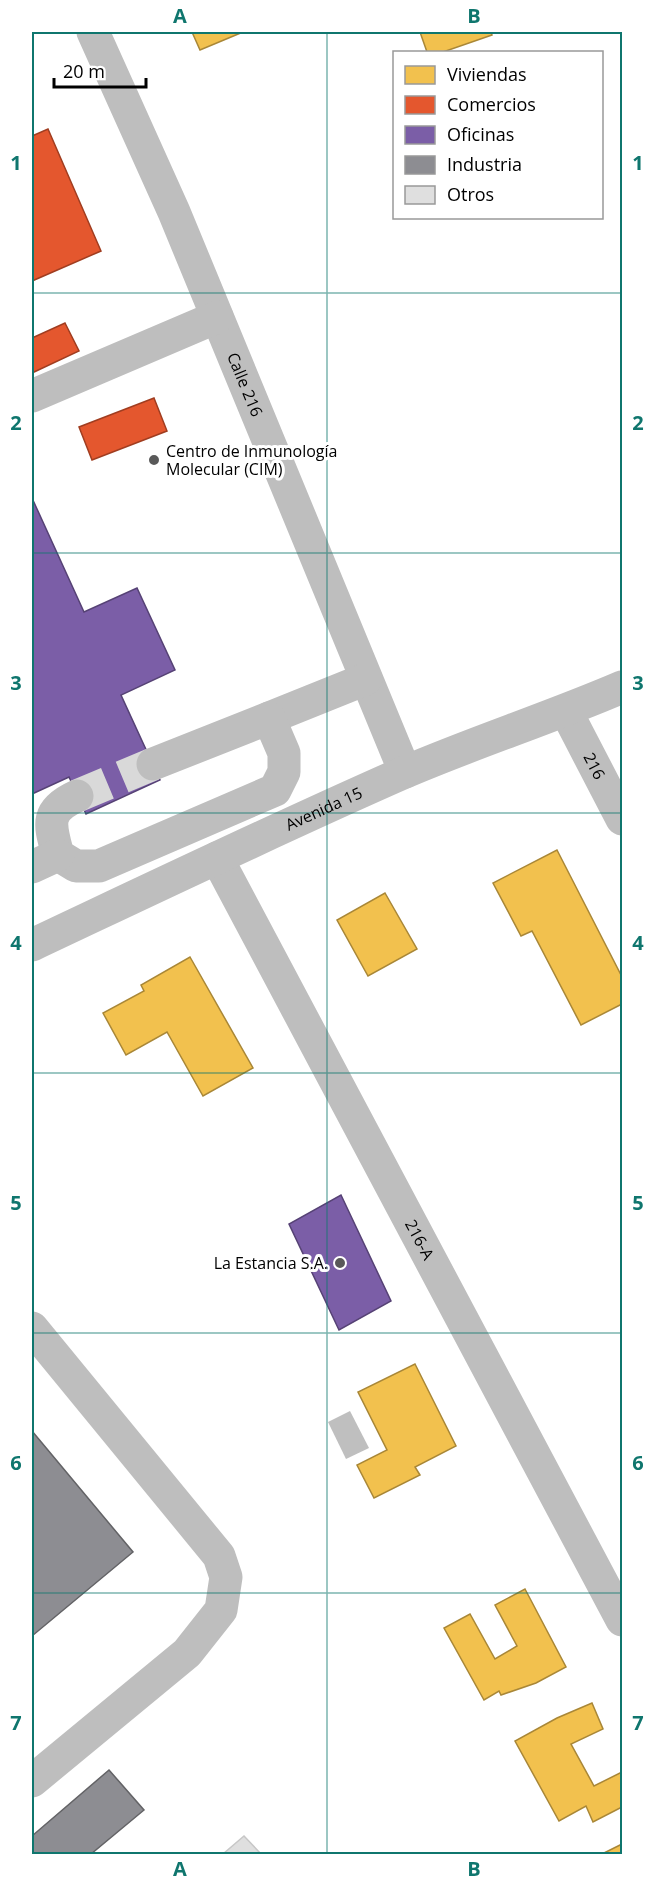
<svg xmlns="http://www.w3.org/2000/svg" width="654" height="1886" font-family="'Open Sans',sans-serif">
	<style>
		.water { fill: #bfbfbf }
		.homes { fill: #f2c14e; stroke: #a98737; stroke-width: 1.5 }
		.shops { fill: #e4572e; stroke: #a03d20; stroke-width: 1.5 }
		.offices { fill: #7b5ea7; stroke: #564275; stroke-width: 1.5 }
		.industry { fill: #8d8d92; stroke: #636366; stroke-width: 1.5 }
		.building { fill: #dfdfdf; stroke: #c7c7c7; stroke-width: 1.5 }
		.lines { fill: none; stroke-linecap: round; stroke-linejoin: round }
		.minor-tunnel { stroke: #d9d9d9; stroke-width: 33; stroke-dasharray: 33 16; stroke-linecap: butt }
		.minor { stroke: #bebebe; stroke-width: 33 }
		.grid { fill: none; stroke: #0f766e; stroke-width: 1.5; stroke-opacity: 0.55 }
		.poi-dot { fill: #595959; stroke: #fff; stroke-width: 2 }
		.labels { text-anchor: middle; stroke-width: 6; stroke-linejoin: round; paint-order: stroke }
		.street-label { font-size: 16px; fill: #000; stroke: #fff }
		.poi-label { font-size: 16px; fill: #000; stroke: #fff; text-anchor: start }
		.neatline { fill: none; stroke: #0f766e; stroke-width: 2 }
		.grid-label { font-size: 20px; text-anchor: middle; font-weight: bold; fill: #0f766e }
	</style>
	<rect width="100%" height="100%" fill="#fff"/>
	<path class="water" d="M350 1411 369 1448 346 1459 328 1422Z"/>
	<g class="homes">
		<path d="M192 32H243L200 50Z"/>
		<path d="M420 32H491L492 35 443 52H427Z"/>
		<path d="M557 850 622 977V1004L581 1025 532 931 521 936 493 883Z"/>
		<path d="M385 893 417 949 368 976 337 920Z"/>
		<path d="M190 957 253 1068 203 1096 167 1032 126 1055 103 1013 144 991 141 985Z"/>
		<path d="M415 1364 456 1446 415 1467 420 1475 374 1498 357 1465 387 1450 358 1392Z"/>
		<path d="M525 1589 566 1667 536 1683 501 1695 499 1691 484 1700 444 1628 470 1614 495 1659 517 1646 495 1605Z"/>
		<path d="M592 1703 603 1729 571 1744 594 1786 622 1772V1807L593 1822 586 1806 559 1821 515 1741 557 1718Z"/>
		<path d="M622 1844V1854H602Z"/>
	</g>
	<g class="shops">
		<path d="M48 129 101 251 32 281V136Z"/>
		<path d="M65 323 79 351 32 373V338Z"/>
		<path d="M154 398 167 431 92 460 79 427Z"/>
	</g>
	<g class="offices">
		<path d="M32 498 84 612 137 588 175 670 121 695 160 780 86 814 69 777 32 794Z"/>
		<path d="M341 1195 391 1301 339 1330 289 1224Z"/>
	</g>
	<g class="industry">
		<path d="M32 1431 133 1552 32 1636Z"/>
		<path d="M109 1770 144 1810 91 1854H32V1836Z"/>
	</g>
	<path class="building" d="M244 1836 261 1854H223Z"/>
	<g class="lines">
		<path class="minor-tunnel" d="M77 796 153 764"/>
		<g class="minor">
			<path id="s1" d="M93 32 174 212 405 772"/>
			<path d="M32 396 217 317"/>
			<path id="s2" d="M566 711 622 819"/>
			<path d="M269 718 366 679"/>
			<path d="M77 796C44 811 50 825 58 855L76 866H99L275 790 284 772V753L269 718 153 764"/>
			<path id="s3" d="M217 858 622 1620"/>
			<path d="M32 867 58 855"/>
			<path id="s4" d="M32 945C155 887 278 828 403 773 475 742 550 718 622 687"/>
			<path d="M32 1328 219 1556 226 1577 221 1610 187 1653 32 1781"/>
		</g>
	</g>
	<path class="grid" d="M327 32V1854M32 293H622M32 553H622M32 813H622M32 1073H622M32 1333H622M32 1593H622"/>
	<g class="poi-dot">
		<circle cx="154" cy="460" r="6"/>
		<circle cx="340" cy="1263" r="6"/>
	</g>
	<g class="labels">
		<g class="street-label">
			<text dy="6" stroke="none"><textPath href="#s1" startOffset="384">Calle 216</textPath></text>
			<text dy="6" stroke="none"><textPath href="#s2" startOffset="62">216</textPath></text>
			<text dy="6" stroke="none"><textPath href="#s4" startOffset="322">Avenida 15</textPath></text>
			<text dy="6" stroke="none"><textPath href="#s3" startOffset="432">216-A</textPath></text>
		</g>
		<g class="poi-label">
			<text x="166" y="457">Centro de Inmunología<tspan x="166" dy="18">Molecular (CIM)</tspan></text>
			<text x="328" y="1269" text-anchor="end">La Estancia S.A.</text>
		</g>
	</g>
	<rect width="654" height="1886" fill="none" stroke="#ffffff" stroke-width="66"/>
	<rect x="393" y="51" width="210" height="168" fill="#ffffff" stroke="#999999" stroke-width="1.5"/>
	<rect x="405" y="66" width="30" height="18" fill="#f2c14e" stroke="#999999" stroke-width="1.5"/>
	<text x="447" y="81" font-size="18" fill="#000000">Viviendas</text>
	<rect x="405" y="96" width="30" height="18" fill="#e4572e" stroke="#999999" stroke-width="1.5"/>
	<text x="447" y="111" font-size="18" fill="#000000">Comercios</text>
	<rect x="405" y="126" width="30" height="18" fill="#7b5ea7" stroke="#999999" stroke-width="1.5"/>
	<text x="447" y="141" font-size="18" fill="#000000">Oficinas</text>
	<rect x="405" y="156" width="30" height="18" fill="#8d8d92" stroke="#999999" stroke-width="1.5"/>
	<text x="447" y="171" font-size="18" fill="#000000">Industria</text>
	<rect x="405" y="186" width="30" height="18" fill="#dfdfdf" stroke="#999999" stroke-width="1.5"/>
	<text x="447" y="201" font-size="18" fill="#000000">Otros</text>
	<path d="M54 78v9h92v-9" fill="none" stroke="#000000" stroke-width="3"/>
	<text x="63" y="78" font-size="18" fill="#000000" stroke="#ffffff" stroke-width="4.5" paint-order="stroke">20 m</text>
	<rect x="33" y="33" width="588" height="1820" class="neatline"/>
	<g class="grid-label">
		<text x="180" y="23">A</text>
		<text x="474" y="23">B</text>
		<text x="16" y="170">1</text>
		<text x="638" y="170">1</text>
		<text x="16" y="430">2</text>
		<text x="638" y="430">2</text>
		<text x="16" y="690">3</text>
		<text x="638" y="690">3</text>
		<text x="16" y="950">4</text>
		<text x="638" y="950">4</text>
		<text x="16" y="1210">5</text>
		<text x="638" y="1210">5</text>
		<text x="16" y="1470">6</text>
		<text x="638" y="1470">6</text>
		<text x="16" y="1730">7</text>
		<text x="638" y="1730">7</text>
		<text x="180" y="1876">A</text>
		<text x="474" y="1876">B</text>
	</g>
</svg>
